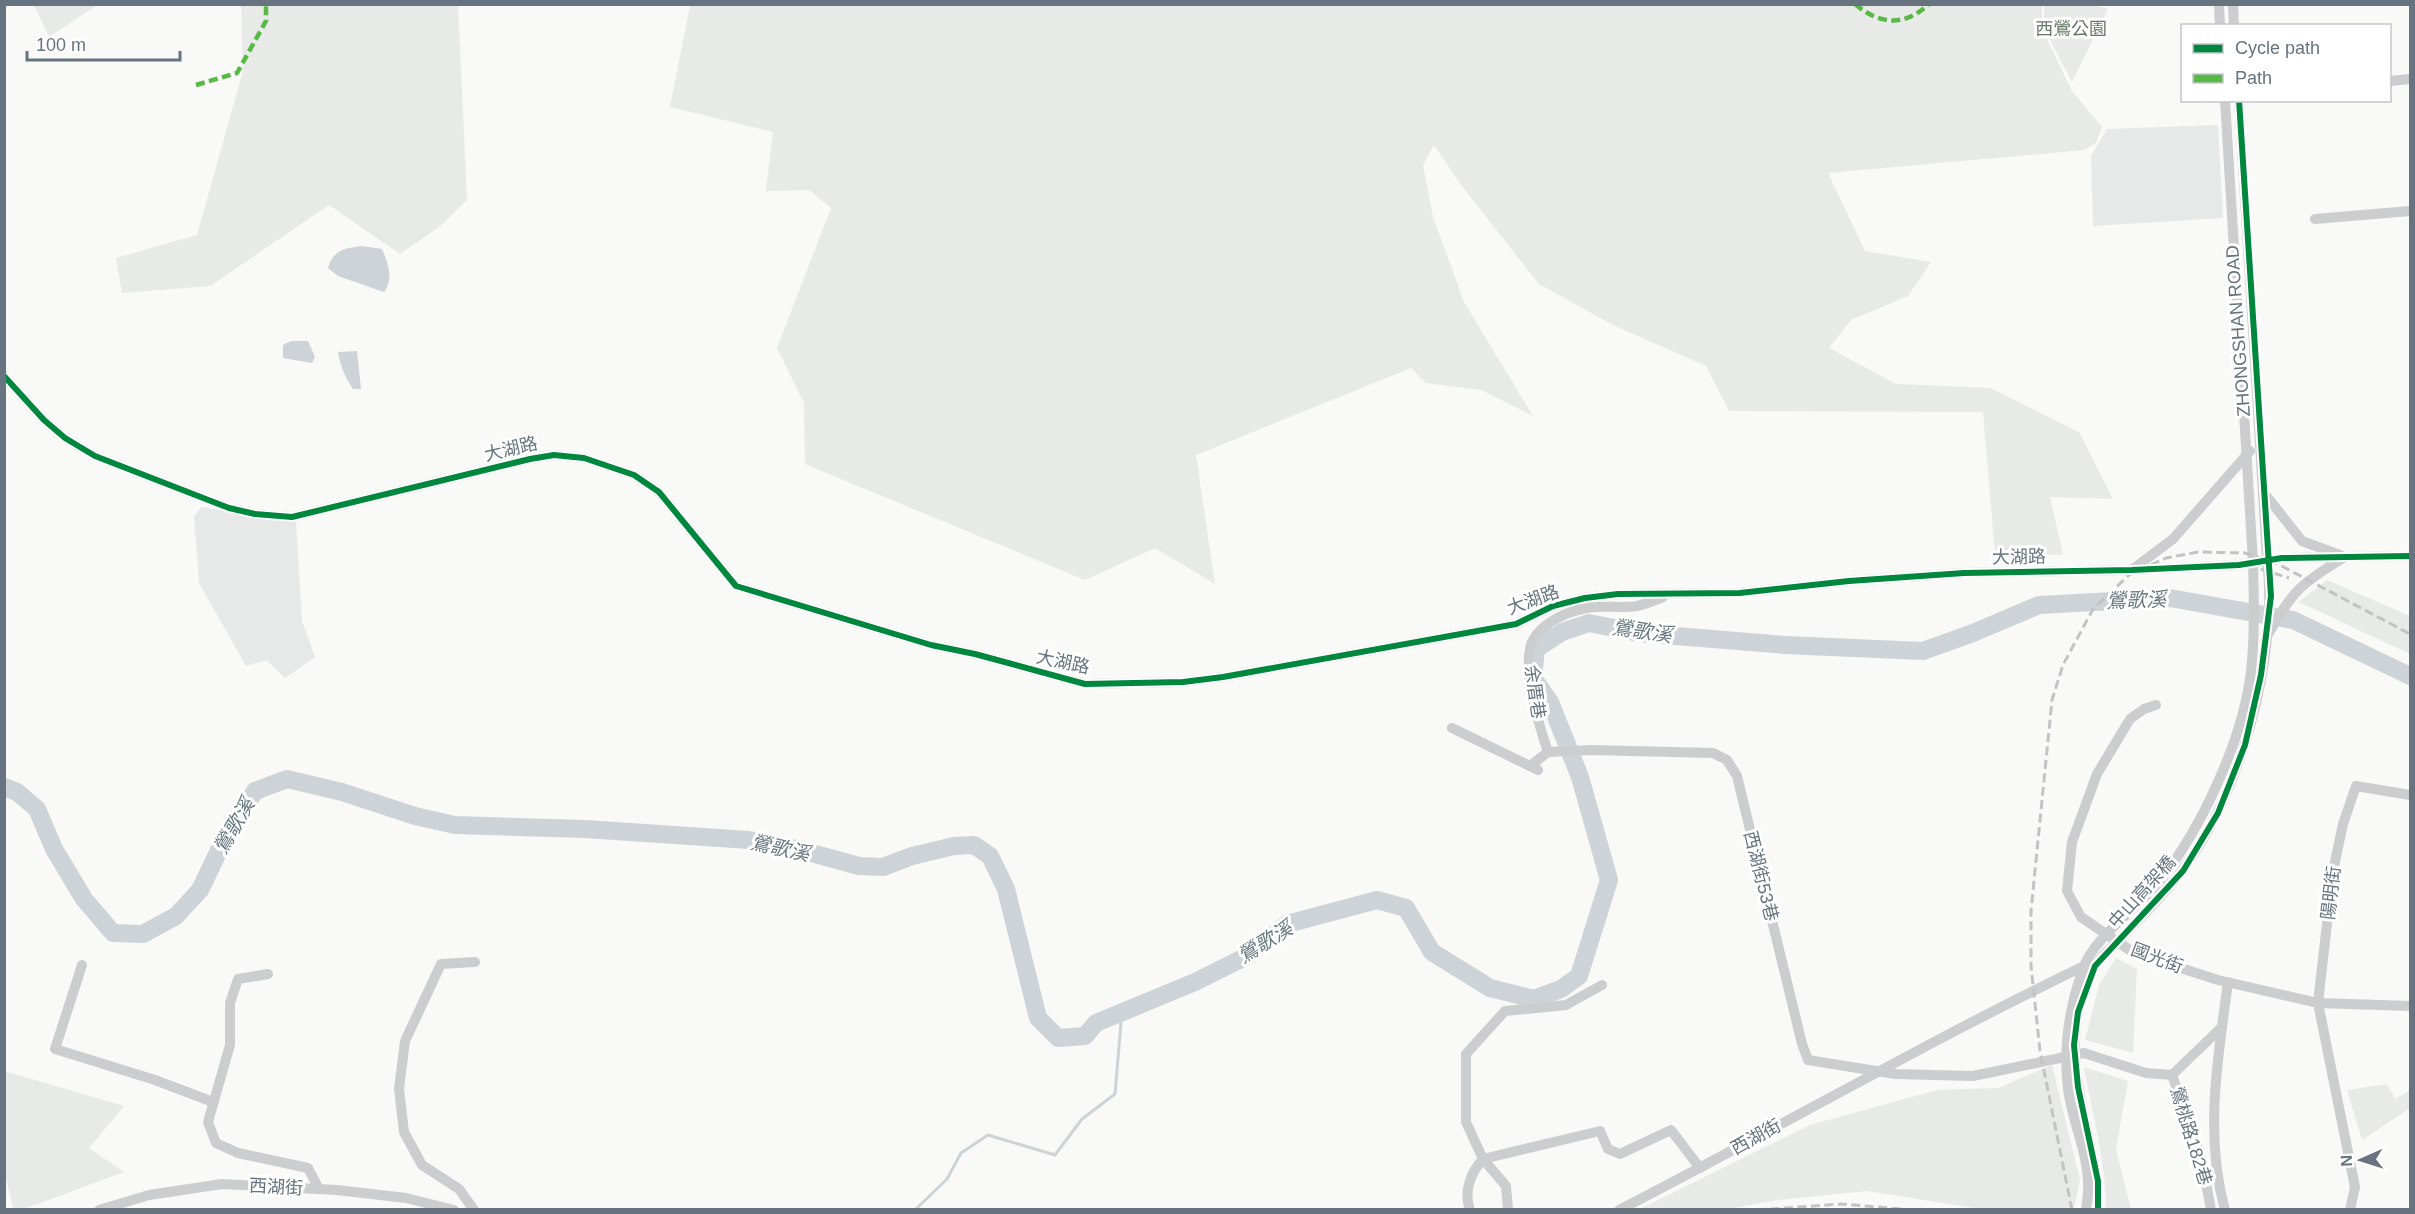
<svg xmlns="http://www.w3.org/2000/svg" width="2415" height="1214" font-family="Arial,'Noto Sans TC',sans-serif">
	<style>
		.built { fill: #e7e9e8 }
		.green { fill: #e7eae6 }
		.water { fill: #cdd3d6 }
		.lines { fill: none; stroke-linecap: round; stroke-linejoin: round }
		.stream { stroke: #cdd3d6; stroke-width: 3 }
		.river { stroke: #cdd3d6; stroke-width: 18 }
		.minor { stroke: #cccdce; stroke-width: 10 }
		.rail { stroke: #c2c3c4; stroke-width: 3; stroke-dasharray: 9 4.5; stroke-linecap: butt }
		.minor-bridge { stroke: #cccdce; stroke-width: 10 }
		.quiet { stroke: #58b947; stroke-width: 4.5; stroke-dasharray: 9 4.5; stroke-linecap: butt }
		.cycleway-casing { stroke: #fff; stroke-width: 10 }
		.cycleway { stroke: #00873e; stroke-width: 6 }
		.labels { text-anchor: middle; stroke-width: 6; stroke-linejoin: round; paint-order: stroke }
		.park-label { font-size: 18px; fill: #687866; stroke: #fff }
		.street-label { font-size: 18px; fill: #67747f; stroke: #fff }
		.water-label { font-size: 20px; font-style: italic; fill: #68787f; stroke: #fff }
	</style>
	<rect width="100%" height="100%" fill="#f9f9f8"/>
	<g class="built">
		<path d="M2218 125 2223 218 2093 226 2091 156 2107 129Z"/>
		<path d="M201 507 296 522 302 621 315 657 285 678 266 660 246 666 199 583 194 517Z"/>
	</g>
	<g class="green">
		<path d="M34 5H97L49 37Z"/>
		<path d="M241 5H458L467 200 439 227 400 254 329 205 210 286 122 293 116 258 197 235 243 71Z"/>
		<path d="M690 5H2042V29L2072 91 2102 127 2096 143 2084 150 1828 173 1865 251 1931 262 1908 296 1851 320 1829 348 1896 384 1991 388 2079 432 2113 499 2050 497 2063 555 1995 553 1983 412 1729 411 1706 366 1613 325 1539 284 1461 185 1434 145 1423 165 1433 217 1464 302 1533 416 1481 390 1426 383 1411 368 1196 455 1215 584 1155 548 1085 580 805 464 804 403 777 348 831 208 809 190 766 191 773 132 670 107Z"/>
		<path d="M2044 5H2093L2108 9 2072 82 2044 28Z"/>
		<path d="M2327 580 2410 616V654L2299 602Z"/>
		<path d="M2116 958 2137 969 2133 1053 2085 1040 2099 985Z"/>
		<path d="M2052 1065 2080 1180 2074 1209H1981L1867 1191 1778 1200 1728 1209 1638 1210 1810 1125 1937 1090 1998 1088Z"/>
		<path d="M2084 1067 2128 1081 2116 1149 2131 1209H2106C2106 1162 2092 1114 2084 1067Z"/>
		<path d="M4 1071 124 1106 89 1148 124 1172 24 1209H13L5 1172Z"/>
		<path d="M2387 1084 2395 1099 2410 1090V1108L2362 1140 2347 1090Z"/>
	</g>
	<g class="water">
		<path d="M362 246 382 249C388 263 394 279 384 292L338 276 328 268C333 250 345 248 362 246Z"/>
		<path d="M291 341H308L315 357 312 363 283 358V345Z"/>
		<path d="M357 351 361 389H353C345 377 340 366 338 352Z"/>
	</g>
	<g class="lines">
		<path class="stream" d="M915 1210 947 1179 961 1153 988 1135 1055 1155 1082 1119 1115 1094 1122 1011"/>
		<path class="river" d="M4 787 17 792 37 809 54 849 84 899 113 933 143 934 176 916 200 890 226 836 255 791 287 779 342 792 415 816 455 825 585 829 749 840 797 849 859 866 883 867 912 856 954 846 974 845 990 856 1006 889 1038 1018 1058 1038 1085 1036 1096 1023 1195 982 1247 956 1287 924 1377 900 1406 908 1432 952 1490 988 1534 999 1561 989 1579 976 1609 880 1580 777 1550 702 1533 678 1536 649 1562 632 1589 623 1639 633 1785 645 1923 651 1973 633 2039 605 2170 598 2293 620 2410 676"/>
		<g class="minor">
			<path d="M2219 4 2220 26"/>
			<path d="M2233 4 2234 26"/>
			<path d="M2390 81 2410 79"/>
			<path d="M2225 100 2253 562"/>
			<path d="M2239 100 2267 559"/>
			<path d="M2315 219 2410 211"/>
			<path d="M4 376 44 420 65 438 95 456 229 508 255 514 292 517 530 459 554 455 584 458 634 475 659 492 736 586 931 645 975 654 1085 684 1183 682 1223 677 1516 624 1553 606 1585 598 1618 594 1740 593 1849 581 1964 573 2132 570 2239 565 2282 558 2410 556"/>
			<path d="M2264 493 2302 541 2340 555"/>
			<path d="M2133 569 2173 539 2250 451"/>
			<path d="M2266 638C2292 592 2299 584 2345 557"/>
			<path d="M2156 705 2144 709 2130 719 2097 774 2072 842 2067 891 2081 917 2134 953 2218 980 2318 1003 2410 1006"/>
			<path d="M1452 728 1538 770"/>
			<path d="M1548 752C1539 725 1524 677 1530 649 1534 627 1563 613 1582 609 1600 604 1619 609 1637 606 1646 604 1655 600 1663 597"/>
			<path d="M1530 766 1548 752 1591 750 1713 753 1727 760 1737 776 1802 1044 1808 1060 1895 1074 1973 1076 2084 1053 2146 1073 2172 1075 2202 1161 2211 1210"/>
			<path d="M82 965 55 1049 155 1080 213 1102"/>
			<path d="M268 974 238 979 230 1003V1045L208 1122 216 1143 238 1153 308 1168 319 1189"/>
			<path d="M2172 1075 2222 1027"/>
			<path d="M99 1210 149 1195 222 1184 337 1190 406 1198 454 1210"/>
			<path d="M474 1210 459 1189 422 1165 404 1132 399 1089 405 1041 441 964 475 962"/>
			<path d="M1470 1210C1463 1192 1471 1172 1483 1159L1600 1131 1608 1149 1620 1154 1671 1130 1700 1168"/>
			<path d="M1508 1210 1506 1186 1483 1159 1466 1122V1054L1505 1011 1566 1005 1602 985"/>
			<path d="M1619 1210C1775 1130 1926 1042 2084 966H2091"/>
			<path d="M2225 1210C2204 1134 2218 1058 2228 982"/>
			<path d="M2350 1210 2355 1187 2318 1003 2333 871 2343 824 2356 786 2410 795"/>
		</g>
		<g class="rail">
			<path d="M2235 561 2289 578"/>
			<path d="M1757 1210 1841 1204 1914 1210"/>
			<path d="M2072 1210 2040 1051 2031 966V911L2052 700 2063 665 2093 609 2129 575 2166 558 2198 552 2245 553 2276 563 2410 634"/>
		</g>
		<g class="minor-bridge">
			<path d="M2086 1210C2087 1201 2089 1191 2088 1182 2087 1151 2072 1120 2068 1089 2063 1048 2069 1008 2083 969 2094 936 2138 909 2160 881 2202 827 2243 740 2251 671 2255 635 2254 598 2253 562"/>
			<path d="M2098 1210C2099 1143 2064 1079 2078 1012 2081 998 2087 977 2095 966 2102 955 2114 945 2123 936 2143 915 2164 895 2181 872 2241 795 2279 656 2267 559"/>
		</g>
		<g class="quiet">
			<path d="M1855 4C1880 25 1904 27 1929 4"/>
			<path d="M196 85 237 73 266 21V4"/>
		</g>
		<g class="cycleway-casing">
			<g id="cycleway">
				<path d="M4 376 44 420 65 438 95 456 229 508 255 514 292 517 530 459 554 455 584 458 634 475 659 492 736 586 931 645 975 654 1085 684 1183 682 1223 677 1516 624 1553 606 1585 598 1618 594 1740 593 1849 581 1964 573 2132 570 2239 565 2282 558 2410 556"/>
				<path d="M2098 1210V1181L2078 1087 2074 1045 2078 1012 2095 966 2183 871 2218 813 2245 745 2261 675 2271 596 2239 100"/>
			</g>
		</g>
		<use href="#cycleway" class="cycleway"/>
	</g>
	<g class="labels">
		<g class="park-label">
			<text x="2071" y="35">西鶯公園</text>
		</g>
		<g class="street-label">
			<text transform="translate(2238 331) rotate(-94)" y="6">ZHONGSHAN ROAD</text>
			<text transform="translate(511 449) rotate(-13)" y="6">大湖路</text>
			<text transform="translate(2019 557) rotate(-1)" y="6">大湖路</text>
			<text transform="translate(1533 600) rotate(-20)" y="6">大湖路</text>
			<text transform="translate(1063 662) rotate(12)" y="6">大湖路</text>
			<text transform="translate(1535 692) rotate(82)" y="6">余厝巷</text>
			<text transform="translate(1761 876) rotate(76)" y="6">西湖街53巷</text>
			<text transform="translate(2142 892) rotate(-48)" y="6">中山高架橋</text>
			<text transform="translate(2331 893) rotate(-83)" y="6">陽明街</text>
			<text transform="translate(2157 958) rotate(21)" y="6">國光街</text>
			<text transform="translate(2191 1136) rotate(73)" y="6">鶯桃路182巷</text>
			<text transform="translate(1756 1137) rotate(-29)" y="6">西湖街</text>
			<text transform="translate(276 1187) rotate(3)" y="6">西湖街</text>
		</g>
		<g class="water-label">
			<text transform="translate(2136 600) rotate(-2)" y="7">鶯歌溪</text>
			<text transform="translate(1642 631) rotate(8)" y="7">鶯歌溪</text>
			<text transform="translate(234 826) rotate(-60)" y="7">鶯歌溪</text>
			<text transform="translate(780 848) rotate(12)" y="7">鶯歌溪</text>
			<text transform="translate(1265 942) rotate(-32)" y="7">鶯歌溪</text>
		</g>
	</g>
	<rect width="2415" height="1214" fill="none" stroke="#67747f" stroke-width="12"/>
	<rect x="2181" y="24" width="210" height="78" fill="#ffffff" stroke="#c2c7cc" stroke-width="1.5"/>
	<rect x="2193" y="44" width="30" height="9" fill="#00873e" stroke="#c2c7cc" stroke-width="1.5"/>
	<text x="2235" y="54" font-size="18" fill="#67747f">Cycle path</text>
	<rect x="2193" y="74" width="30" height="9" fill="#58b947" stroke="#c2c7cc" stroke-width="1.5"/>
	<text x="2235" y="84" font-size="18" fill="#67747f">Path</text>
	<g transform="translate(2361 1160) rotate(267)" stroke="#ffffff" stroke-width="4.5" paint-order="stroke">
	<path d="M0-4.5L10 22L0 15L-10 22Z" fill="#67747f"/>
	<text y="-9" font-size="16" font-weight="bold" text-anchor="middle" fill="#67747f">N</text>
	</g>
	<path d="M27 51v9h153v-9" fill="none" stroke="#67747f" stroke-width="3"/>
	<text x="36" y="51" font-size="18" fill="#67747f" stroke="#ffffff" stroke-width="4.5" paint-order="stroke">100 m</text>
</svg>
